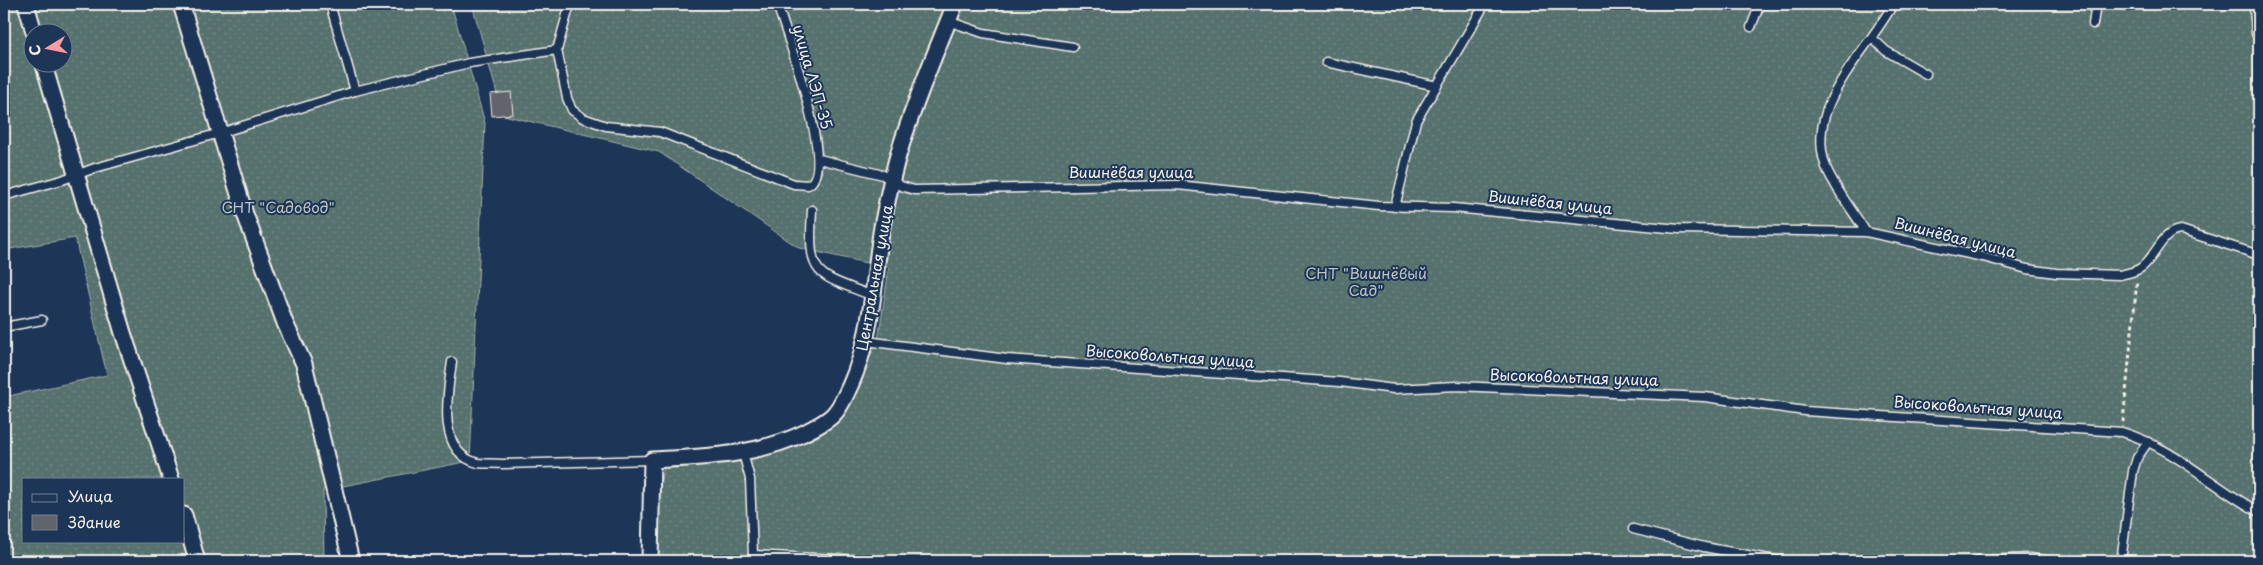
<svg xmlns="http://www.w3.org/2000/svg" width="2263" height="565" font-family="'Playpen Sans',sans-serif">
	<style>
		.garden { fill: url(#garden-dots); stroke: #a5b1ab; fill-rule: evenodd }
		.building { fill: #62646c; stroke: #f4f1e8 }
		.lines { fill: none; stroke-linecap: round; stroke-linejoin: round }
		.service-casing { stroke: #f4f1e8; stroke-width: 11 }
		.minor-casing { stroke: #f4f1e8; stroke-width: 19 }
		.path { stroke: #f4f1e8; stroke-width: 3; stroke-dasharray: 4 4; stroke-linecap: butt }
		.service { stroke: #1d3557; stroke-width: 8 }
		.minor { stroke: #1d3557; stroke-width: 15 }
		.labels { text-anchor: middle; stroke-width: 4; stroke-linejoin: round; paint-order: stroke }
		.street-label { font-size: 15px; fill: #f4f1e8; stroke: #1d3557 }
		.park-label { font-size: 15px; fill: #bdc4bd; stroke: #1d3557 }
	</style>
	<defs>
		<pattern id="garden-dots" width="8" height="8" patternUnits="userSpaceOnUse" patternTransform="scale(1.25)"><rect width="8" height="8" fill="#56716e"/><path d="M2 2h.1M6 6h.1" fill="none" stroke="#6f8683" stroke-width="1.8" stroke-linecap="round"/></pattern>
	</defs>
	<rect width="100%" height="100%" fill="#1d3557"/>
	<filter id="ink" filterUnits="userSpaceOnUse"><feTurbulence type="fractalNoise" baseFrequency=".02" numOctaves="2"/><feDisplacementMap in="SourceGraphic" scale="10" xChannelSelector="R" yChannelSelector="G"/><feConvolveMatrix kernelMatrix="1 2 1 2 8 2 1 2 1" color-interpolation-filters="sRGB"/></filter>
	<g filter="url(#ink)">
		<g class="garden">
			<path d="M4 4H451L485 123 470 461 323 490 324 561H4V397L107 375 75 238 4 250ZM32 32H62V62H32ZM24 479H184V541H24Z"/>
			<path d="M472 4H2259V561H656L655 503 667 455 777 444 839 416 878 340 889 268 799 248 659 152 503 115Z"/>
		</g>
		<path class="building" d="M511 92 513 114 492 116 490 94Z"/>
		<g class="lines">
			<g class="service-casing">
				<g id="service">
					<path d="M330 4 355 91"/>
					<path d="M2254 4 2256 34"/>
					<path d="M948 21 983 33 1073 47"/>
					<path d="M2093 24 2096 4"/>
					<path d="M1751 27 1760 4"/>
					<path d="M1872 38 1886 51 1926 74"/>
					<path d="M557 50 570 4"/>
					<path d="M1326 62 1437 86"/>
					<path d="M819 159 883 175 901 186 914 190 1177 185 1379 206 1453 208 1679 229 1866 232 1983 257 2027 269 2056 273 2120 275C2128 273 2136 272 2142 267 2156 256 2162 231 2181 230L2259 255"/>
					<path d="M4 196 62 180 95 168 220 133 355 91 469 63 557 50 567 98 572 110 583 118 606 126 660 132 794 184 808 185C838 172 785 30 777 4"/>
					<path d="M1395 207 1416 121 1485 4"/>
					<path d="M812 210C808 278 814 273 873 296"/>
					<path d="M1866 232C1853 211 1835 189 1826 167 1803 105 1868 52 1893 4"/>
					<path d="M4 327 42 320"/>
					<path d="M866 341 1007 359 1340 382 1394 389 1457 386 1705 397 1805 411 2122 432C2173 447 2213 487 2259 512"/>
					<path d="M452 362C448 392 435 453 478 463 486 464 494 463 502 464L652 460"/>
					<path d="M743 453 750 479 753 555 883 561"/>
					<path d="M1633 529 1704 547 1780 561"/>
					<path d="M1974 561 2029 558 2052 561"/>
					<path d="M2121 561 2133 471 2137 458 2148 442"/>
				</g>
			</g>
			<g class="minor-casing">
				<g id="minor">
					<path d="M26 4 34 32"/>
					<path d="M181 4 245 214 285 323 304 364 351 561"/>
					<path d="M43 62 123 333 171 479"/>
					<path d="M184 515 197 561"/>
					<path d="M650 561 652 460C704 457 756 456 804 433 813 428 825 423 833 415 841 407 845 396 850 386 873 335 873 281 882 227 887 201 892 174 900 149 915 100 936 52 955 4"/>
				</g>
			</g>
			<path class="path" d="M2123 422 2137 281"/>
			<use href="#service" class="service"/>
			<use href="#minor" class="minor"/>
		</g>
	</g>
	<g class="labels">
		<g class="street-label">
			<text transform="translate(812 77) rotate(74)" y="5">улица ЛЭП-35</text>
			<text x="1131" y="178">Вишнёвая улица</text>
			<text transform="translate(1550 203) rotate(6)" y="5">Вишнёвая улица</text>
			<text transform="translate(1955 238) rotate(14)" y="5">Вишнёвая улица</text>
			<text transform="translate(875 278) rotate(-80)" y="5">Центральная улица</text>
			<text transform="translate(1170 357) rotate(4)" y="5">Высоковольтная улица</text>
			<text transform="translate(1574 378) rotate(2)" y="5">Высоковольтная улица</text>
			<text transform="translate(1978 408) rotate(4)" y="5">Высоковольтная улица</text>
		</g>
		<g class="park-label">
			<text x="278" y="213">СНТ "Садовод"</text>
			<text x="1366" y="279">СНТ "Вишнёвый<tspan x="1366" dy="17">Сад"</tspan></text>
		</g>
	</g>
	<rect width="2263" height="565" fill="none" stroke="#1d3557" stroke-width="20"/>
	<rect x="10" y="10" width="2243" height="545" fill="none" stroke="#f4f1e8" stroke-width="2" filter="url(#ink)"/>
	<rect x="22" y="478" width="162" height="65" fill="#1d3557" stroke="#738091"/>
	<rect x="32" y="494" width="25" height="8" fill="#1d3557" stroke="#738091"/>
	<text x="68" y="502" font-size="15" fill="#f4f1e8">Улица</text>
	<rect x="32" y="515" width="25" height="15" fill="#62646c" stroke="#738091"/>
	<text x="68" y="528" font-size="15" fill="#f4f1e8">Здание</text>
	<g transform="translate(48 48) rotate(260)"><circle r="24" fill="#1d3557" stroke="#738091"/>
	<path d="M0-4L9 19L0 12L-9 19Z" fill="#ff9aa2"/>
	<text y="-8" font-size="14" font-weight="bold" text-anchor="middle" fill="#f4f1e8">С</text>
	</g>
</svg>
